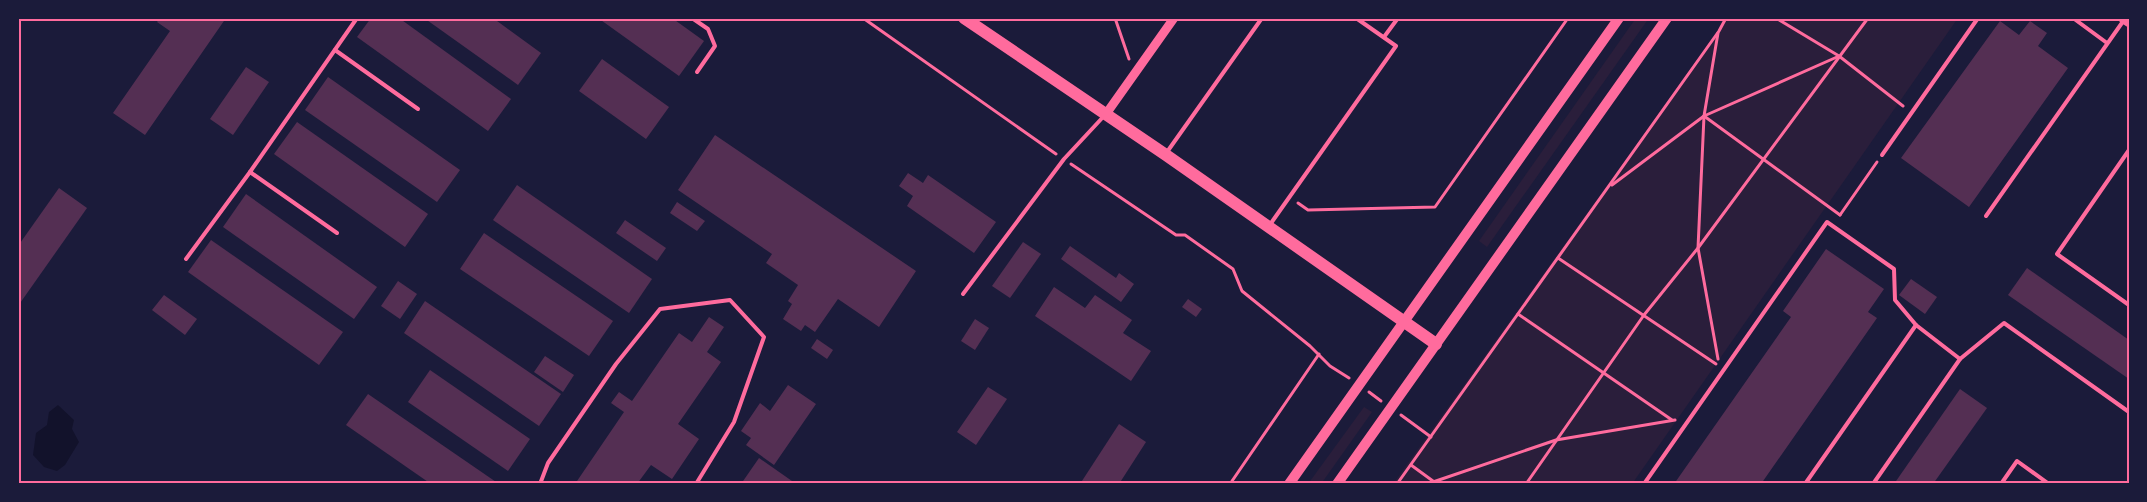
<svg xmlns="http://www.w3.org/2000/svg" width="2147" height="502" font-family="'Exo 2',sans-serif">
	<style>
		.green { fill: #2a1e3b }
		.water { fill: #12122b }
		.building { fill: #542f53 }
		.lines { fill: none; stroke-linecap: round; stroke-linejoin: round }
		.path { stroke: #ff6b9d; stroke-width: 3 }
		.service { stroke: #ff6b9d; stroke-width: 4 }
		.tertiary { stroke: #ff6b9d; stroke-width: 9 }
		.secondary { stroke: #ff6b9d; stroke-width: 10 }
		.primary { stroke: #ff6b9d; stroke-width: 12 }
		.neatline { fill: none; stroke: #ff6b9d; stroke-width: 2 }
	</style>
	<rect width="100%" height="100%" fill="#1b1b3a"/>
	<g class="green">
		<path d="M1636 18H1649L1487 247 1479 241Z"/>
		<path d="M1727 18H1958L1632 484H1393Z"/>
		<path d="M1364 407 1372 412 1321 484H1308Z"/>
	</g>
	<path class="water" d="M58 405 74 420 72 429 79 442 65 465 57 471 44 467 33 455 36 433 47 425 49 412Z"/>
	<g class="building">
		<path d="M160 18H226L145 135 113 113 170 31 157 22Z"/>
		<path d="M371 18H399L511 99 488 131 357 37Z"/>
		<path d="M424 18H493L541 53 518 85Z"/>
		<path d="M598 18H672L704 41 679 76Z"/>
		<path d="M2000 21 2019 35 2030 21 2047 33 2038 46 2068 68 1969 207 1901 158Z"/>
		<path d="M602 59 669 107 646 139 579 91Z"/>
		<path d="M246 67 269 82 233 135 210 119Z"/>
		<path d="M328 77 460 170 437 202 305 110Z"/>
		<path d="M297 122 428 214 405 247 274 154Z"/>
		<path d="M715 135 916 271 879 327 838 299 815 332 805 325 801 331 783 319 792 304 788 301 798 285 766 263 772 254 678 190Z"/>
		<path d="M908 173 923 183 928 175 996 222 974 253 907 206 913 196 899 186Z"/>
		<path d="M517 185 652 279 629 313 493 220Z"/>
		<path d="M59 188 87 208 18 306V246Z"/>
		<path d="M246 194 377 287 354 319 223 227Z"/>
		<path d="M677 202 705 221 697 231 670 213Z"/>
		<path d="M625 220 666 248 657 261 616 233Z"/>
		<path d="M484 233 613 321 589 356 460 269Z"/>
		<path d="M211 240 343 332 319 365 188 272Z"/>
		<path d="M1023 242 1041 254 1010 298 992 286Z"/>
		<path d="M1070 246 1116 278 1119 273 1134 284 1121 302 1061 259Z"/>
		<path d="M1826 249 1884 289 1868 312 1877 318 1761 484H1674L1791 317 1783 311Z"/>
		<path d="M2027 268 2129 340V379L2008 295Z"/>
		<path d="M1911 279 1937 297 1925 314 1899 295Z"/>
		<path d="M398 281 417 294 400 319 381 306Z"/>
		<path d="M1054 287 1085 308 1095 295 1132 320 1123 333 1151 351 1131 381 1035 316Z"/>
		<path d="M164 295 197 319 185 335 152 310Z"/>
		<path d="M1188 299 1202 309 1196 317 1182 307Z"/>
		<path d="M425 301 561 394 539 426 404 333Z"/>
		<path d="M709 317 724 327 707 352 721 362 678 424 699 439 672 479 651 465 637 484H575L624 412 611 403 619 392 632 401 679 333 692 342Z"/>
		<path d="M975 319 989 328 975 350 961 341Z"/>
		<path d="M817 339 833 350 827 359 811 348Z"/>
		<path d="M545 356 574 375 563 392 534 372Z"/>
		<path d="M430 370 530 439 508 471 408 402Z"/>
		<path d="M788 385 816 404 774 465 746 445 751 438 741 431 760 403 770 411Z"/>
		<path d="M988 387 1007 399 976 445 957 432Z"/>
		<path d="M1960 389 1987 408 1933 484H1894Z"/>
		<path d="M368 394 499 484H431L346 425Z"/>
		<path d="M1119 424 1146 442 1119 484H1080Z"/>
		<path d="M759 458 792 481 789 484H741Z"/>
	</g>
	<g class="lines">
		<g class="path">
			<path d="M863 18 1056 154"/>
			<path d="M1115 18 1129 59"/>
			<path d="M1776 18 1839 56 1903 106"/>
			<path d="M1704 116 1840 215"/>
			<path d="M1071 164 1176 235H1185L1233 269 1242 291 1310 346 1330 366 1349 378"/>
			<path d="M1612 185 1704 116 1837 57"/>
			<path d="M1298 203 1308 210 1435 207 1568 18"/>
			<path d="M1840 215 1877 162"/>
			<path d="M1558 258 1716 364"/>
			<path d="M1518 314 1672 420"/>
			<path d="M1718 359 1698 248 1704 116 1718 33"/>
			<path d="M1369 392 1381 401"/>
			<path d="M1401 415 1431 437"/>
			<path d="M1411 465 1437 484"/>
			<path d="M1433 482 1556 440 1675 420"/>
			<path d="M1230 484 1319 354"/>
			<path d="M1397 484 1719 31 1726 18"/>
			<path d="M1526 484 1644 315 1698 248 1868 18"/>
		</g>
		<g class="service">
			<path d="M692 18 708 29 715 46 697 72"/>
			<path d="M2073 18 2107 43"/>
			<path d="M1384 37 1398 18"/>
			<path d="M335 50 418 109"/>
			<path d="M2129 150 2057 254 2129 305"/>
			<path d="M1167 152 1262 18"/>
			<path d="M1882 155 1978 18"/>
			<path d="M1986 216 2124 20"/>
			<path d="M1269 226 1396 46 1356 18"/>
			<path d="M337 233 250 172 357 18"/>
			<path d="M186 259 250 172"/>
			<path d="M963 294 1064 159 1104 116"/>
			<path d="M540 484 548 463 616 364 660 309 730 300 764 337 734 422 696 484"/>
			<path d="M1644 484 1827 222 1894 269 1895 300 1916 325 1960 359"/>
			<path d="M1805 484 1916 325"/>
			<path d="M1873 484 1960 359 2004 323 2129 412"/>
			<path d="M2001 484 2017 461 2049 484"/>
		</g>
		<path class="tertiary" d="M1106 114 1174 18"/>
		<g class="secondary">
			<path d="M2123 18 2129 22"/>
			<path d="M1289 484 1619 18"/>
			<path d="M1337 484 1667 18"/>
		</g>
		<path class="primary" d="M964 18 1166 155 1436 344"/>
	</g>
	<rect width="2147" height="502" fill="none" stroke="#1b1b3a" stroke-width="39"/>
	<rect x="20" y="20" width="2108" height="462" class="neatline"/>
</svg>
